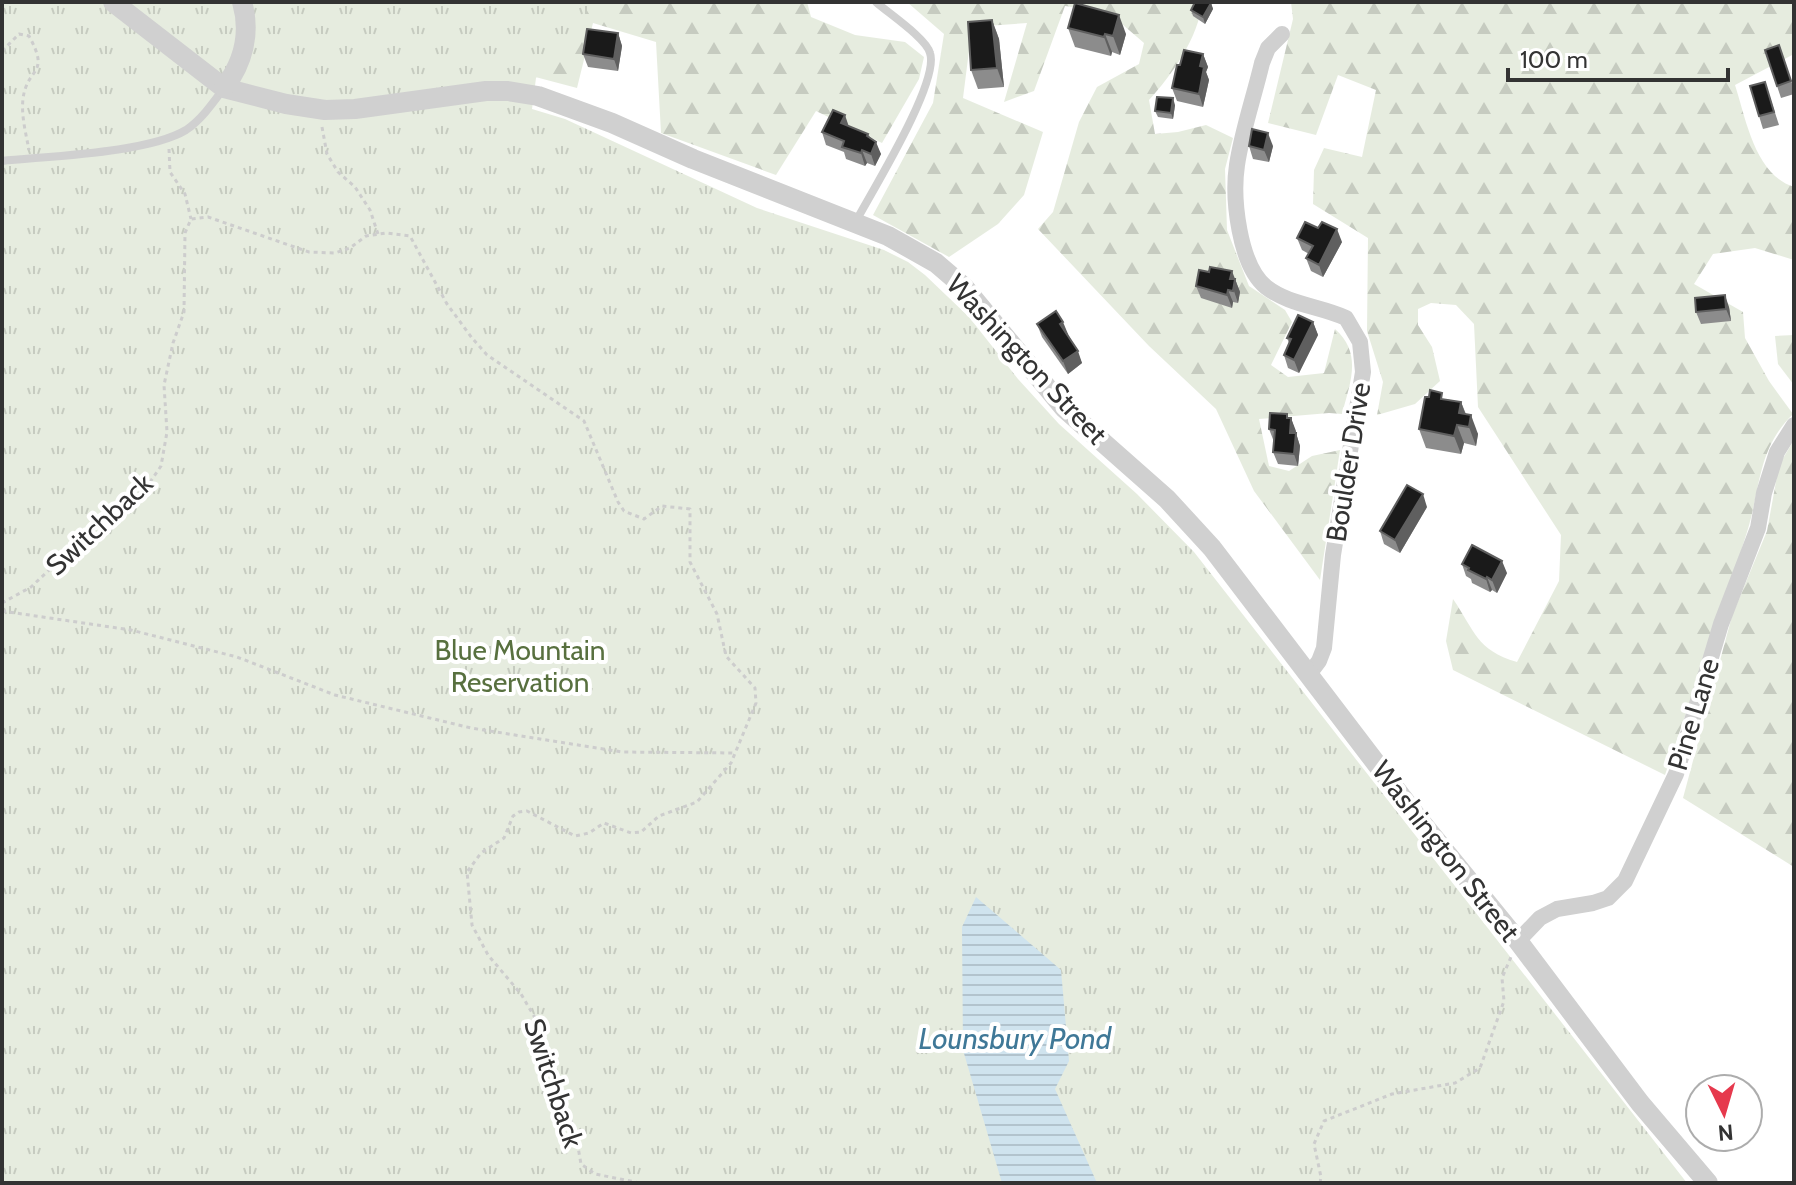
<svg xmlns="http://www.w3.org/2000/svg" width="1796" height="1185" font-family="Cabin,sans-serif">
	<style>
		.forest { fill: url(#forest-firs) }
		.park { fill: url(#park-tufts) }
		.water { fill: url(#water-rules) }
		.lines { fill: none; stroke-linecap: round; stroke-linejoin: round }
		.path { stroke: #cdcdcd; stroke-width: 3; stroke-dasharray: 4 4; stroke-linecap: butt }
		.service { stroke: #d0d0d0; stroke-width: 8 }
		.minor { stroke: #d0d0d0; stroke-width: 16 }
		.tertiary { stroke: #d0d0d0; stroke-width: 20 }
		.wall { fill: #8c8c8c }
		.shaded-wall { fill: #5f5f5f }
		.building { fill: #1a1a1a; stroke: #5f5f5f; stroke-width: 2 }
		.labels { text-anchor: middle; stroke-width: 8; stroke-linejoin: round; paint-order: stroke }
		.street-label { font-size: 28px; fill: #333; stroke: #fff }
		.park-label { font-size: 28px; fill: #58703f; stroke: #fff }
		.water-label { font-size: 30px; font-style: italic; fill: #3f7897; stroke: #fff }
	</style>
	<defs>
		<pattern id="forest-firs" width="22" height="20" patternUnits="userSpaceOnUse" patternTransform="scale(2)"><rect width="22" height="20" fill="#e6ecdf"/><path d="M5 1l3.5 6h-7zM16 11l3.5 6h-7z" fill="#c6cbc0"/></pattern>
		<pattern id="park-tufts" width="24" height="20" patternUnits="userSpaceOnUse" patternTransform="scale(2)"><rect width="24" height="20" fill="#e6ecdf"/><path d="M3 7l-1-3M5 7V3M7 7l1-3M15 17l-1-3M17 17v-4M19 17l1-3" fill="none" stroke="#c6cbc0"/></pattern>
		<pattern id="water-rules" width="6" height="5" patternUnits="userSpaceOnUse" patternTransform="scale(2)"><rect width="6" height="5" fill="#cfe3ee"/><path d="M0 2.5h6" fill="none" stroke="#b2c3cd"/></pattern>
	</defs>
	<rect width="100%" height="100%" fill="#fff"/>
	<g class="forest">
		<path d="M251 2H807L811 17 855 35 905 42 924 57 919 79 882 143 816 111 776 175 661 133 656 42 593 23 577 88Z"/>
		<path d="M907 2H1202C1199 37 1172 75 1149 100L1155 134 1178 132 1206 125 1233 138 1225 169 1227 230 1249 286 1285 310 1292 322 1271 365 1288 377 1324 373 1335 329C1363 354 1350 383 1342 414L1329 413 1259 419 1269 466 1289 471 1312 456 1340 450 1320 580 1254 491 1216 409 1149 346 1038 229 1053 212 1079 122 1097 87 1139 64 1144 43 1108 12 1065 6 1034 91 1004 102 1027 23 972 27 963 98 1043 132 1024 195 998 224 949 257 873 215 933 103 944 34Z"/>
		<path d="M1291 2H1794V54L1735 85C1746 119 1755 175 1794 187V260L1755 248 1713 254 1694 284 1743 312 1745 338 1769 381 1793 414C1757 449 1761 488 1747 532 1722 613 1692 694 1665 775L1453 670 1446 641 1453 599C1475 631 1476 650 1517 662L1559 581 1561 535 1478 407 1474 324 1456 305 1431 303 1418 309V325L1432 347 1440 381 1415 404 1377 415 1383 382 1367 331 1368 238 1313 204 1314 170 1324 148 1362 157 1376 90 1338 75 1316 135 1268 123 1293 19Z"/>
		<path d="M1794 335V385L1778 364 1775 336Z"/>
		<path d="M1794 440V867L1683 798 1732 616 1767 531 1779 465Z"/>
	</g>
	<path class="park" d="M2 2H594L536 78 532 109 565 119 757 208 884 250 908 262 925 275 969 317 1018 379 1059 424 1137 494 1194 552 1687 1183H2Z"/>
	<path class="water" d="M976 897 1061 970 1069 1061 1055 1089 1097 1183H1002L963 1050 962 927Z"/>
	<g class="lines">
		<g class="path">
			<path d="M2 51 19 34 29 36C51 76 27 66 23 99 21 115 26 134 29 150"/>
			<path d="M322 127 327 154 338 172 355 187 370 210 378 234"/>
			<path d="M169 149 170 172 185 194 191 219"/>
			<path d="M2 603 31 587 84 537 146 488 161 466 167 432 164 385 173 343 184 312 185 233 191 219 208 217 309 252 335 253 350 248 366 236 386 233 410 236 447 304 472 338 487 355 584 421 618 502 624 511 644 519 662 506 690 509V562L717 614 726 656 755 688 756 703 731 763 697 802 659 816 641 832 631 833 604 823 589 833 575 836 527 811 519 812 513 816 504 838 481 853 467 872 472 925 488 955 521 994 541 1028 561 1099 575 1130 581 1164 595 1174 640 1183"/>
			<path d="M2 611 131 630 237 657 335 695 471 728 622 752 736 753"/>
			<path d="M1320 1183 1321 1177 1314 1144 1324 1121 1392 1094 1455 1083 1480 1068 1504 1001 1502 978 1511 957"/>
		</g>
		<g class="service">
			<path d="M2 161C49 156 148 153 186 130 201 120 213 103 224 88"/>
			<path d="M855 223C871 193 940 82 930 53 926 38 888 13 876 2"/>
		</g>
		<g class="minor">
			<path d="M1282 34 1268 48 1262 63C1254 97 1242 131 1237 165 1232 198 1239 265 1266 287 1289 305 1320 306 1346 318L1360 342 1363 372 1333 555 1324 648 1319 661 1310 673"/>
			<path d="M1518 941 1540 918 1557 909 1593 903 1608 898 1625 881 1676 774 1721 624 1758 528 1764 493 1777 452 1794 425"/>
		</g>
		<g class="tertiary">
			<path d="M113 2 224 88 286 104 325 110 355 109 486 91H508L538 96 612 123 693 159 888 236 936 263 964 287 1064 408 1167 499 1212 548 1417 817 1518 941 1640 1103 1708 1183"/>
			<path d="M224 88C243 63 251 33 242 2"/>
		</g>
	</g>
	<g class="wall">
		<path d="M1211 3 1213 9 1205 24 1193 16 1191 10Z"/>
		<path d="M992 20 999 39 1004 87 978 89 971 70Z"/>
		<path d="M1068 28 1126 34 1120 55 1112 52 1111 56 1075 47Z"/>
		<path d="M618 33 622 46 618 71 588 67 583 54Z"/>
		<path d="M1779 45 1794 89V94L1781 98 1777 86Z"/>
		<path d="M1203 54 1208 67 1206 72 1209 80 1203 107 1177 101 1172 88 1180 65Z"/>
		<path d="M1765 82 1779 125 1763 129 1759 116Z"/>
		<path d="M1175 105 1173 119 1158 117 1155 111Z"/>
		<path d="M849 126 868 134 881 154 875 166 867 163 865 166 846 159 844 152 826 145 822 132Z"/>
		<path d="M1249 146H1273L1269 162 1253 159Z"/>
		<path d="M1297 238 1342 242 1323 277 1311 271 1306 258 1309 254 1302 250Z"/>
		<path d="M1235 279 1240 292 1238 303 1233 302 1232 308 1201 298 1196 286Z"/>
		<path d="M1729 307 1731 321 1701 324 1696 312Z"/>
		<path d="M1313 322 1318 335 1299 373 1288 368 1284 355 1289 343 1287 338Z"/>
		<path d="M1037 324 1068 334 1082 363 1068 374 1042 337Z"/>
		<path d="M1445 399 1461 402 1466 414 1478 434 1476 446 1464 443 1461 454 1426 448 1419 429Z"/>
		<path d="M1288 418H1291L1300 446 1298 466 1278 464 1273 452 1274 442 1269 429Z"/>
		<path d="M1427 507 1400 553 1384 544 1380 531Z"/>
		<path d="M1462 564 1507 573 1497 593 1492 590 1490 592 1472 583 1471 579 1466 576Z"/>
	</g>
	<g class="shaded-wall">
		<path d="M1211 3 1213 9 1205 24 1203 17Z"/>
		<path d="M1119 15 1126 34 1120 55 1113 36Z"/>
		<path d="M992 20 999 39 1004 87 997 68Z"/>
		<path d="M618 33 622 46 618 71 614 59Z"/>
		<path d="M1105 34 1112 52 1111 56 1104 37Z"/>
		<path d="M1203 54 1208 67 1206 72 1209 80 1203 107 1199 94 1200 66Z"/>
		<path d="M1173 98 1175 105 1173 119 1171 113Z"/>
		<path d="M845 115 849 127 841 123Z"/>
		<path d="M1268 133 1273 146 1269 162 1264 150Z"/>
		<path d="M876 142 881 154 875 166 871 154Z"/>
		<path d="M862 150 867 163 865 166 861 153Z"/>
		<path d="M1337 229 1342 242 1323 277 1319 265Z"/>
		<path d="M1232 271 1240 292 1238 303 1230 279Z"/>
		<path d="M1228 290 1233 302 1232 308 1227 295Z"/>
		<path d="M1725 295 1729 307 1731 321 1726 309Z"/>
		<path d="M1063 322 1068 334 1064 337 1060 324Z"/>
		<path d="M1313 322 1318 335 1299 373 1294 360Z"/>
		<path d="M1078 351 1082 363 1068 374 1063 361Z"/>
		<path d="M1461 402 1468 421 1459 413Z"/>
		<path d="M1287 414 1290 424 1291 418 1296 431 1294 445 1290 433Z"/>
		<path d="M1471 415 1478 434 1476 446 1469 427Z"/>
		<path d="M1457 425 1464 443 1461 454 1454 436Z"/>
		<path d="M1296 433 1300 446 1298 466 1294 454Z"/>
		<path d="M1423 494 1427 507 1400 553 1395 540Z"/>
		<path d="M1502 561 1507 573 1497 593 1492 580Z"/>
		<path d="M1487 577 1492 590 1490 592 1486 579Z"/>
	</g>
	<g class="building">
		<path d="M1195 2 1211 3 1203 17 1191 10Z"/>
		<path d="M1075 3 1119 15 1113 36 1105 34 1104 37 1068 28Z"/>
		<path d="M992 20 997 68 971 70 968 22Z"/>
		<path d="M587 29 618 33 614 59 583 54Z"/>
		<path d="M1779 45 1791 81 1777 86 1765 50Z"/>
		<path d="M1184 50 1203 54 1200 66 1204 67 1199 94 1172 88 1177 65H1180Z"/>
		<path d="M1765 82 1774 112 1759 116 1750 86Z"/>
		<path d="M1157 97 1173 98 1171 113 1155 111Z"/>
		<path d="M833 110 845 115 841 123 868 134 867 136 876 142 871 154 862 150 861 153 842 147 844 141 822 132Z"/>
		<path d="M1252 129 1268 133 1264 150 1249 146Z"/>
		<path d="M1305 222 1318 228 1322 222 1337 229 1319 265 1306 258 1313 246 1297 238Z"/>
		<path d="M1210 267 1232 271 1230 279H1235L1233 291 1228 290 1227 295 1196 286 1199 270 1209 272Z"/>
		<path d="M1725 295 1726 309 1696 312 1695 298Z"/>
		<path d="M1056 311 1063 322 1060 324 1078 351 1063 361 1037 324Z"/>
		<path d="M1298 315 1313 322 1294 360 1284 355 1291 339 1287 338Z"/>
		<path d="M1430 390 1442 393 1441 399 1461 402 1459 413 1471 415 1469 427 1457 425 1454 436 1419 429 1425 397H1429Z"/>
		<path d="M1270 413 1287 414V418H1291L1290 433H1296L1294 454 1273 452 1275 430 1269 429Z"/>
		<path d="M1407 485 1423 494 1395 540 1380 531Z"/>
		<path d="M1472 545 1502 561 1492 580 1487 577 1486 579 1468 570 1469 568 1462 564Z"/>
	</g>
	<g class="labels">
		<g class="street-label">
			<text transform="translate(1027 359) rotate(47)" y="10">Washington Street</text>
			<text transform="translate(1348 462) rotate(-81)" y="10">Boulder Drive</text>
			<text transform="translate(99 524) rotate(-43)" y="10">Switchback</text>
			<text transform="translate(1693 714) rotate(-73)" y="10">Pine Lane</text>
			<text transform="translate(1446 851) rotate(52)" y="10">Washington Street</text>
			<text transform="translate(554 1083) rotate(72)" y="10">Switchback</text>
		</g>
		<g class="park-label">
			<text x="520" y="660">Blue Mountain<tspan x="520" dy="32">Reservation</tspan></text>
		</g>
		<g class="water-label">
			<text x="1015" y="1049">Lounsbury Pond</text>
		</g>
	</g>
	<rect width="1796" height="1185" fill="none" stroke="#333333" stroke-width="8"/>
	<g transform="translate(1724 1113) rotate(175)"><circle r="38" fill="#ffffff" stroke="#adadad" stroke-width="2"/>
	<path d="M0-6L14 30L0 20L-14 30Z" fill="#e6394d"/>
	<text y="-12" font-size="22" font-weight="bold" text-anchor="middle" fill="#333333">N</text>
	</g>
	<path d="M1508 68v12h220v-12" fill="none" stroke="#333333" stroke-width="4"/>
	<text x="1520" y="68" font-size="24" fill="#333333" stroke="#ffffff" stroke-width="6" paint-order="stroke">100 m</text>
</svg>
